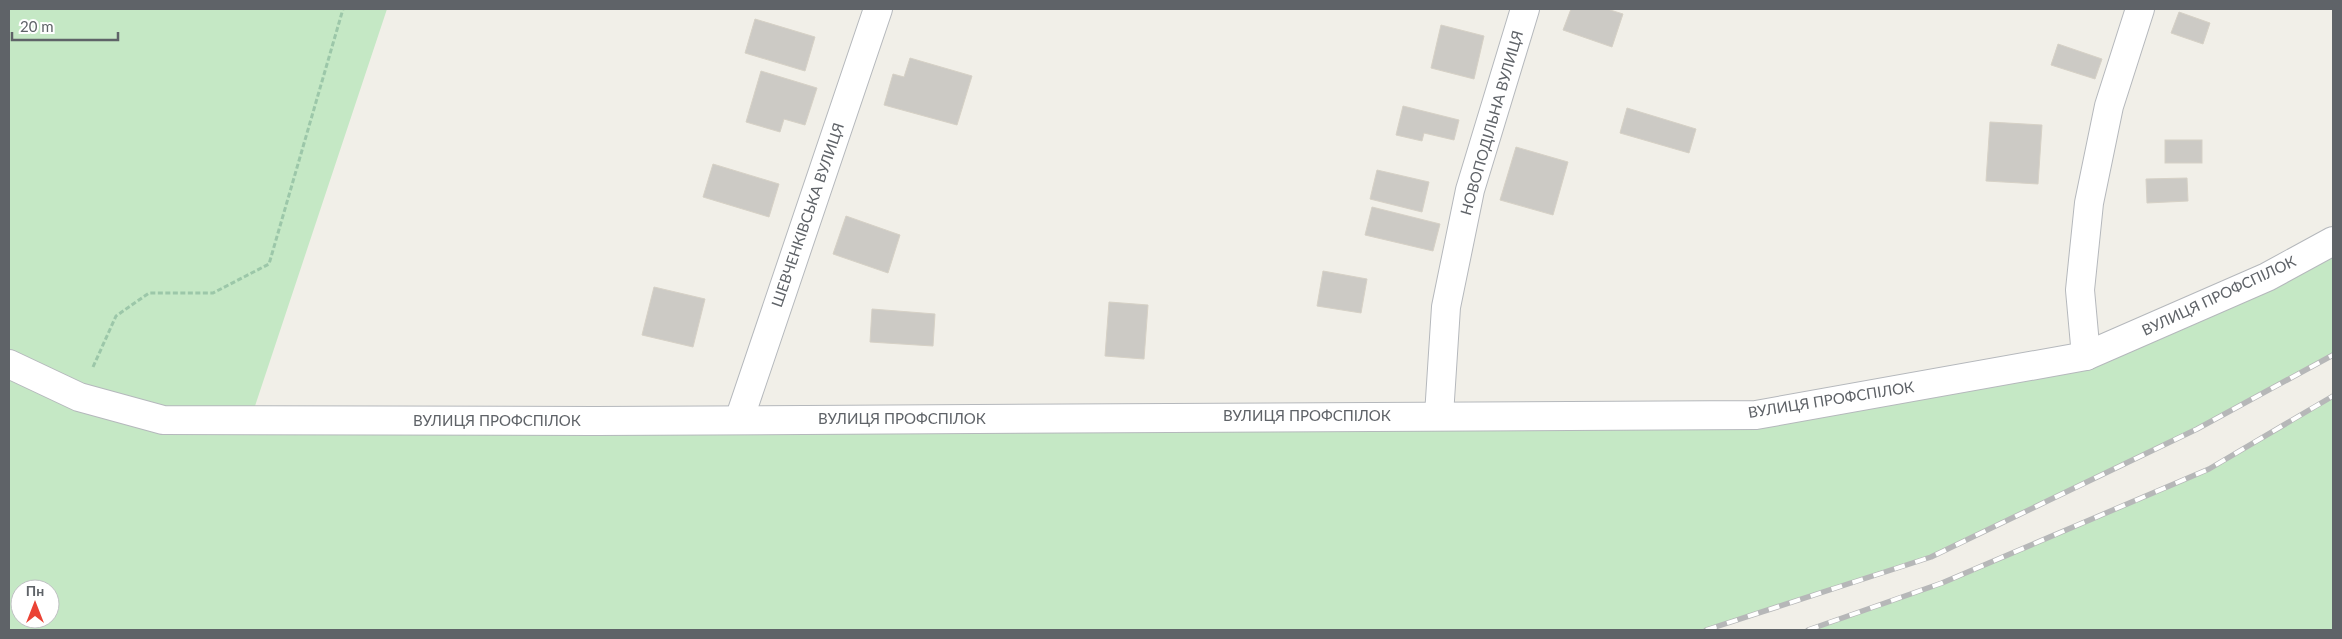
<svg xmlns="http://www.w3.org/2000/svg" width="2342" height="639" font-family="Lato,sans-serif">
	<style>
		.green { fill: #c5e8c5; fill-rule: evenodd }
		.building { fill: #cccac5; stroke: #d6d1c6 }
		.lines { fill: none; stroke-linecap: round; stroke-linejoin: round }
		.street-casing { stroke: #b5b8bc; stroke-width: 30 }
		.path { stroke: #9cc7a9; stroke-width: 3; stroke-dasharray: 5 2.5; stroke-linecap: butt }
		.street { stroke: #fff; stroke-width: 28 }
		.rail-casing { stroke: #b6b7b8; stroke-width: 5.5 }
		.rail { stroke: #fff; stroke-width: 4; stroke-dasharray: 11; stroke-linecap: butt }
		.labels { text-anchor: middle; stroke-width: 4; stroke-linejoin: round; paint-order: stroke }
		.street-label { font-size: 15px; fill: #5f6368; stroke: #fff }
	</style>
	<rect width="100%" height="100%" fill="#f1efe8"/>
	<g class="green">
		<path d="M9 9H387L250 421 1756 415 2086 356 2333 241V355L2197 429 1931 557 1706 630H9ZM20 589H50V619H20Z"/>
		<path d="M2333 396V630H1808L1942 583 2209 469Z"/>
	</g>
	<g class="building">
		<path d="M1571 9H1607L1623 14 1612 47 1563 30Z"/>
		<path d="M2179 12 2210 23 2203 44 2171 33Z"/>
		<path d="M755 19 815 37 805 71 745 53Z"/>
		<path d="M1441 25 1484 36 1474 79 1431 68Z"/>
		<path d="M2058 44 2102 59 2095 79 2051 65Z"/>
		<path d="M910 58 972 76 957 125 884 105 893 74 904 77Z"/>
		<path d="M761 71 817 88 805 125 784 119 780 132 746 122Z"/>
		<path d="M1403 106 1459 120 1454 140 1424 133 1422 141 1396 135Z"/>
		<path d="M1627 108 1696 129 1689 153 1620 133Z"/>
		<path d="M1990 122 2042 125 2038 184 1986 181Z"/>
		<rect x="2165" y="140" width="37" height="23"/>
		<path d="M1516 147 1568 162 1553 215 1500 200Z"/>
		<path d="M713 164 779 184 769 217 703 197Z"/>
		<path d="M1377 170 1429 182 1422 212 1370 199Z"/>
		<path d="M2187 178 2188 201 2147 203 2146 179Z"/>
		<path d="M1372 207 1440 224 1433 251 1365 235Z"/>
		<path d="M846 216 900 235 888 273 833 254Z"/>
		<path d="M1323 271 1367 279 1361 313 1317 306Z"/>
		<path d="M654 287 705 299 693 347 642 335Z"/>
		<path d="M1109 302 1148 305 1144 359 1105 356Z"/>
		<path d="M872 309 935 314 933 346 870 342Z"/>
	</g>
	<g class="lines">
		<g class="street-casing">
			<g id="street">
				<path d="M2086 356 2080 290 2089 203 2109 106 2140 9"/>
				<path d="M9 364 79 397 163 420 595 421 1756 415 2086 356 2267 277 2333 241"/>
				<path d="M1439 415 1446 307 1470 190 1525 9"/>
				<path d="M739 420 878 9"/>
			</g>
		</g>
		<path class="path" d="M93 367 116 316 149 293H213L269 264 343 9"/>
		<use href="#street" class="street"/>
		<g class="rail-casing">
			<g id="rail">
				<path d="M1706 630 1931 557 2197 429 2333 355"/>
				<path d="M1808 630 1942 583 2209 469 2333 396"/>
			</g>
		</g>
		<use href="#rail" class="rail"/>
	</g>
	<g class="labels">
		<g class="street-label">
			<text transform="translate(1492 123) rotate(-74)" y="5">НОВОПОДІЛЬНА ВУЛИЦЯ</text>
			<text transform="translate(808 215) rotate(-71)" y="5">ШЕВЧЕНКІВСЬКА ВУЛИЦЯ</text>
			<text transform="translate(2219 296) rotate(-25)" y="5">ВУЛИЦЯ ПРОФСПІЛОК</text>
			<text transform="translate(1831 400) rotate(-9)" y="5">ВУЛИЦЯ ПРОФСПІЛОК</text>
			<text x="1307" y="421">ВУЛИЦЯ ПРОФСПІЛОК</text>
			<text x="902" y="424">ВУЛИЦЯ ПРОФСПІЛОК</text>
			<text x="497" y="426">ВУЛИЦЯ ПРОФСПІЛОК</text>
		</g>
	</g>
	<rect width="2342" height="639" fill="none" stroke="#5f6368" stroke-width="20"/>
	<g transform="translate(35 604)"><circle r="24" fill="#ffffff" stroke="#bfc1c3"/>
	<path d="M0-4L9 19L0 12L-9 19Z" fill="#ea4335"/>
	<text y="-8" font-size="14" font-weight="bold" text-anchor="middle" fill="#5f6368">Пн</text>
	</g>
	<path d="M12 32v8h106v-8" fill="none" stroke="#5f6368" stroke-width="2.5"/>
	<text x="20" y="32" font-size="15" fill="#5f6368" stroke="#ffffff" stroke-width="4" paint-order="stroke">20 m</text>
</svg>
